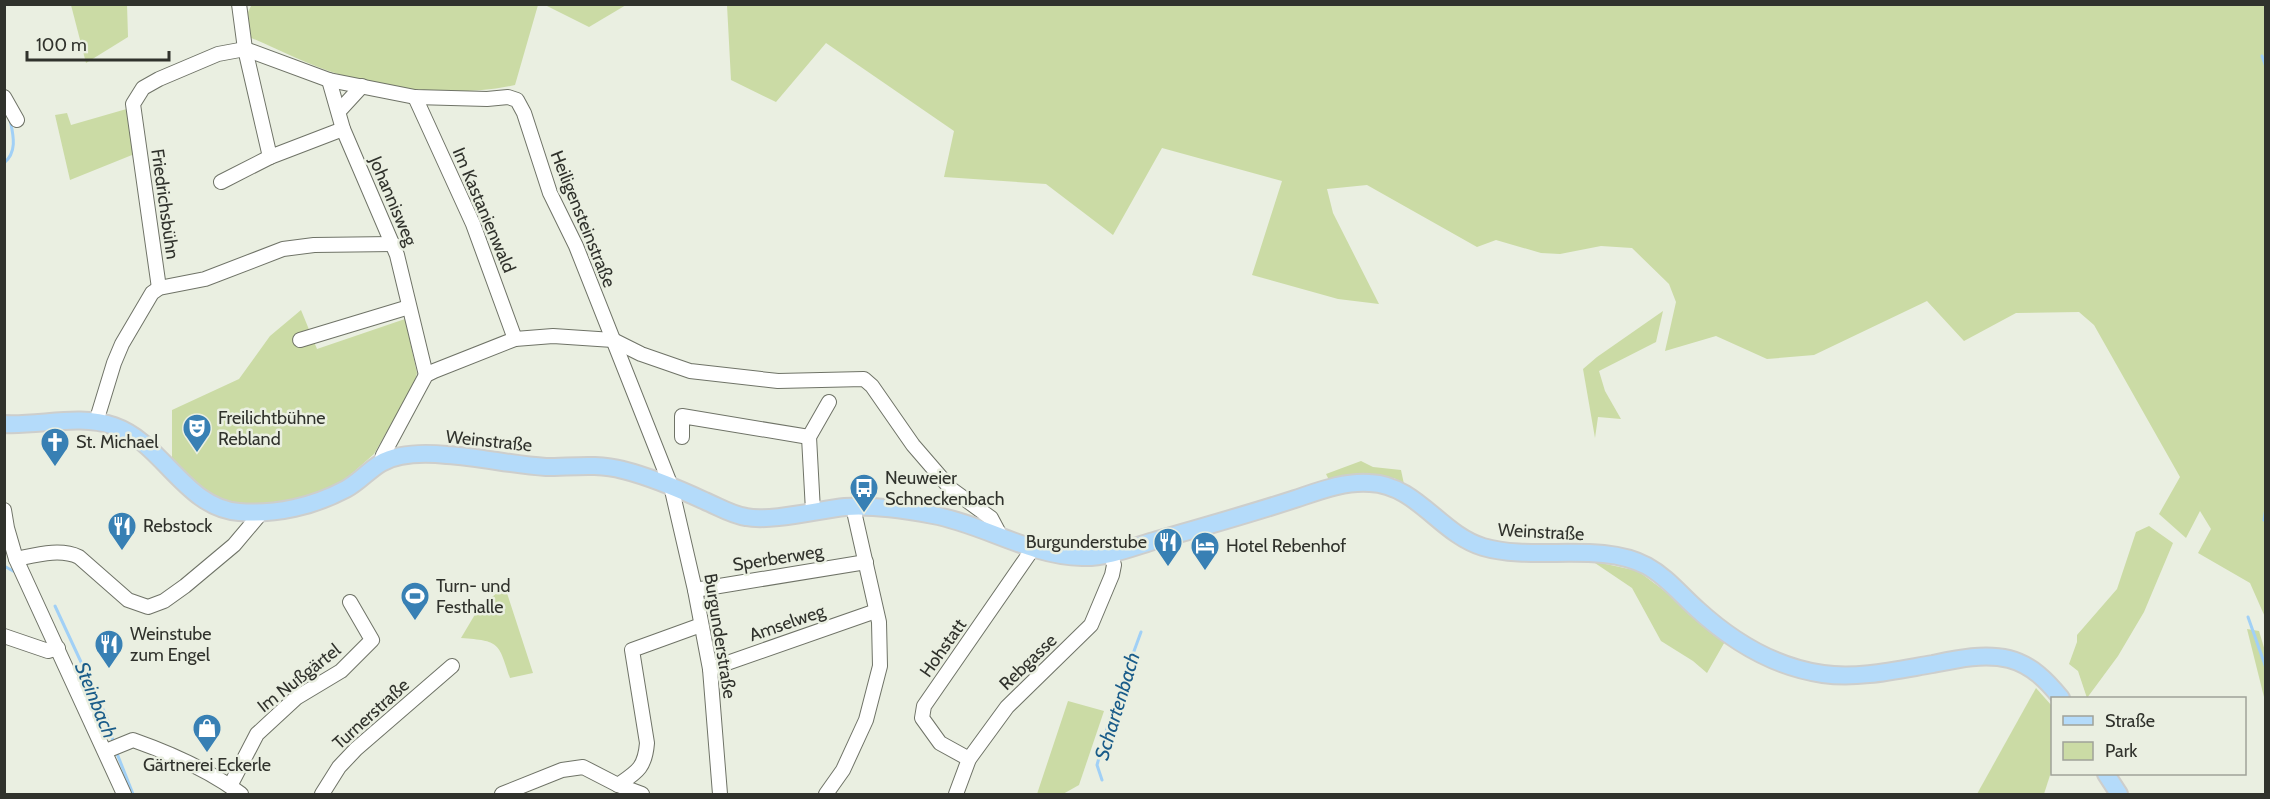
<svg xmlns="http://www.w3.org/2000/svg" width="2270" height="799" font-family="Cabin,sans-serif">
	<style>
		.green { fill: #cbdba5 }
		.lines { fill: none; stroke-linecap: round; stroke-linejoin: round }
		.stream { stroke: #a1d0f6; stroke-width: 3 }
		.minor-casing { stroke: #6f7367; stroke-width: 16 }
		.major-casing { stroke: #cdcecc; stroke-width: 20 }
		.minor { stroke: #fff; stroke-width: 14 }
		.major { stroke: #b4dbfa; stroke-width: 16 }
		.labels { text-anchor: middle; stroke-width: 5; stroke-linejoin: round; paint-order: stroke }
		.street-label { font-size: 18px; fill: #30322c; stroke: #eaefe1 }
		.poi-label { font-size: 18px; fill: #30322c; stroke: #eaefe1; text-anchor: start }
		.water-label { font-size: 20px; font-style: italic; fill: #1a5c89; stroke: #eaefe1 }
	</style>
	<rect width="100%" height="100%" fill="#eaefe1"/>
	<g class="green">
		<path d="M252 4 538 5 515 85C457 98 395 90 338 74 308 65 278 49 249 37L248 12Z"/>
		<path d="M71 5H127L128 37 86 63Z"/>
		<path d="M545 5 626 4V5L589 27Z"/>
		<path d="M727 5H2265V617L2250 583 2198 553 2211 529 2200 511 2186 538 2159 514 2180 477 2094 325 2079 312 2016 313 1964 341 1927 301 1814 355 1767 359 1716 336 1665 351 1676 302 1669 284 1632 248 1601 246 1560 254 1541 253 1496 240 1477 247 1367 185 1327 189 1333 213 1379 304 1338 299 1252 275 1282 181 1162 148 1113 235 1046 184 944 177 954 131 826 43 776 102 731 80Z"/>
		<path d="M130 108 137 153 70 180 55 115 67 113 71 125Z"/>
		<path d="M301 310 317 349 405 319 417 373 414 384 374 454 348 477 325 491 296 500 259 507 237 504 214 496 187 477 172 462V410L239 379 270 336Z"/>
		<path d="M1663 311 1656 342 1599 371 1605 391 1621 419 1598 417 1595 438 1583 369 1597 357Z"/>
		<path d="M1361 461 1373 467 1401 470 1404 484 1394 478 1330 482 1326 474Z"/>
		<path d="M2149 526 2173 543 2144 612 2118 656 2087 698 2078 671 2069 664 2077 642V635L2117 589 2136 532Z"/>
		<path d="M1592 561 1638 571 1727 638 1707 673 1693 661 1661 641 1632 588Z"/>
		<path d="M505 587 533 673 510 678C498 642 500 641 461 638L480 606Z"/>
		<path d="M2247 629 2259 631 2265 651V701Z"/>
		<path d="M2036 688 2052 706V769L2044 794H1977Z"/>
		<path d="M1068 701 1104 711 1079 785 1063 794H1037Z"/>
	</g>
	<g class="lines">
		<g class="stream">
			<path d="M2262 56 2266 67"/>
			<path d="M4 163C18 152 13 134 10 119"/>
			<path d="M2264 520 2266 508"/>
			<path d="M4 566 15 572"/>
			<path d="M55 606 107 718 114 745"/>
			<path d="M2248 617 2266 668"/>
			<path d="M116 751 133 794"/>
			<path d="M1102 780 1097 765 1111 714 1141 632"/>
		</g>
		<g class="minor-casing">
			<g id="minor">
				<path d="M239 4 245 49 270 157 343 129"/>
				<path d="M329 80 343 129 397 255 426 375"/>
				<path d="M4 97 17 120"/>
				<path d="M415 97 473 224 515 339"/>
				<path d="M339 111 362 86"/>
				<path d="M221 182 270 157"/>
				<path d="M159 288 133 104 143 88 159 79 218 54 245 49 329 80 415 97 487 99 508 97 517 100 524 113 550 193 576 246 671 486 695 590 710 669 720 794"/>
				<path d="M300 340 409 307"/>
				<path d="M96 422 114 363 122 344 152 293 159 288 205 279 283 249 314 245 393 244"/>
				<path d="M682 437V416L809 437"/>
				<path d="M381 463 383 455 426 375 434 371 515 339 553 336 613 340 641 354 690 371 778 381 864 379 872 386 913 445 951 489 991 518 1000 535"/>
				<path d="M4 510 7 528 16 559 124 794"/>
				<path d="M813 511 809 437 829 402"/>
				<path d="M16 559C36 555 60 548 79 557L128 600 148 607 164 601 185 586 234 545 261 513"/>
				<path d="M695 590 866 562"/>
				<path d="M4 636 48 651 58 648"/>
				<path d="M710 669 876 611"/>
				<path d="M106 751 133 740C170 753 210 771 241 794"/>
				<path d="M969 759 940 743 922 718 924 706 1034 547"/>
				<path d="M618 785C637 772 645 768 647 743L632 650 701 625"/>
				<path d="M230 786 257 734 296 698 341 671 372 640 350 602"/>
				<path d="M322 794 339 767 356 749 452 666"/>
				<path d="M502 794 562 770 583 767 618 785 642 794"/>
				<path d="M826 794 843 770 866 720 880 666 879 622 853 507"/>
				<path d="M956 794 969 759 1007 707 1091 625 1112 575 1114 565 1110 553"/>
			</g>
		</g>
		<g class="major-casing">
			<g id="major">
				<path d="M4 424C41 426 79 414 114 426 163 443 185 508 239 512 276 515 314 506 346 489 359 482 369 470 381 463 399 453 427 453 447 455 480 457 513 465 546 467 571 467 598 463 623 470 651 477 679 489 705 501 719 507 732 515 746 517 770 522 818 510 845 507 874 505 905 510 933 515 983 524 1030 556 1082 557 1107 558 1133 547 1157 540 1203 527 1249 514 1295 499 1319 491 1344 481 1370 483 1417 485 1440 534 1483 547 1534 562 1600 541 1647 566 1667 577 1681 595 1697 609 1733 642 1774 667 1823 674 1859 679 1897 670 1933 664 1957 659 1984 653 2009 659 2032 665 2047 681 2061 698"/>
				<path d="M2106 774 2119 794"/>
			</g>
		</g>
		<use href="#minor" class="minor"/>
		<use href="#major" class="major"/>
	</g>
	<defs>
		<g id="theatre-pin" transform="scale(1.5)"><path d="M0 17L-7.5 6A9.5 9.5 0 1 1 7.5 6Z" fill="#3880b4" stroke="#eaefe1"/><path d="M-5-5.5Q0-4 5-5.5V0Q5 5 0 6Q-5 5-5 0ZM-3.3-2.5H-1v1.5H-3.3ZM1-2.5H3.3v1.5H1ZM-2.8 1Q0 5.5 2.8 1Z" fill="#fff"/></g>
		<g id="church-pin" transform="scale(1.5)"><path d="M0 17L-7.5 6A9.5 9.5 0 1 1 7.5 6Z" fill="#3880b4" stroke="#eaefe1"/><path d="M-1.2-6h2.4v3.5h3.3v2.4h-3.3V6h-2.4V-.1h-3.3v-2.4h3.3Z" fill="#fff"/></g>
		<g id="bus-pin" transform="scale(1.5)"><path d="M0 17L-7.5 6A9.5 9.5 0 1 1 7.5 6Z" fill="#3880b4" stroke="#eaefe1"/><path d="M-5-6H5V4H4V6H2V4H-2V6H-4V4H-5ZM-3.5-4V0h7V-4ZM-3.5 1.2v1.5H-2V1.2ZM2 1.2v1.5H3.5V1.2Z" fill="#fff"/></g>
		<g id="restaurant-pin" transform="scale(1.5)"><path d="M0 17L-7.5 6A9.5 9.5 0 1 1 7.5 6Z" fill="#3880b4" stroke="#eaefe1"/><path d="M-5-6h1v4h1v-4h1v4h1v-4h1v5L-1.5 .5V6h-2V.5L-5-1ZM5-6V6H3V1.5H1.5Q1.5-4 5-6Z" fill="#fff"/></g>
		<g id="hotel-pin" transform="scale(1.5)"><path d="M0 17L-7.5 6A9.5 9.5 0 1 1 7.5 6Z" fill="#3880b4" stroke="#eaefe1"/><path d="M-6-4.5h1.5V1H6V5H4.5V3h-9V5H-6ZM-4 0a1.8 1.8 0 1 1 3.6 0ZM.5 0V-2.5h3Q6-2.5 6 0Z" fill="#fff"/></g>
		<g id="stadium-pin" transform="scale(1.5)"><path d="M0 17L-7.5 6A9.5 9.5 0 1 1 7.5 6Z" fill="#3880b4" stroke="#eaefe1"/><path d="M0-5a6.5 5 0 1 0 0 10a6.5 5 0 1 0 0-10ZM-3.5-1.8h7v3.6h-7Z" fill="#fff"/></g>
		<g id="shop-pin" transform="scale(1.5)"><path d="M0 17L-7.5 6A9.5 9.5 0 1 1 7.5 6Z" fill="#3880b4" stroke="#eaefe1"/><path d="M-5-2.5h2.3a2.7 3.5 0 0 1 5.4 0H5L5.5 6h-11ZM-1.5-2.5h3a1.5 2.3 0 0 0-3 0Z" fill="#fff"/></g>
	</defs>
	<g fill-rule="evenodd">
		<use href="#theatre-pin" x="197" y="428"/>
		<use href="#church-pin" x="55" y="442"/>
		<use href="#bus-pin" x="864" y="488"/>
		<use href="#restaurant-pin" x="122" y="526"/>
		<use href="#restaurant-pin" x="1168" y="542"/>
		<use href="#hotel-pin" x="1205" y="546"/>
		<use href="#stadium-pin" x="415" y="596"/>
		<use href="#restaurant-pin" x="109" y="644"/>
		<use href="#shop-pin" x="207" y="728"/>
	</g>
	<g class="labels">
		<g class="street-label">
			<text transform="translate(393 201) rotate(67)" y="6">Johannisweg</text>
			<text transform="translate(165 204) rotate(82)" y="6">Friedrichsbühn</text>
			<text transform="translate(484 210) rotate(67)" y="6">Im Kastanienwald</text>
			<text transform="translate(583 219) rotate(68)" y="6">Heiligensteinstraße</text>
			<text transform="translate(489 441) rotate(6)" y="6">Weinstraße</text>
			<text transform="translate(1541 532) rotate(3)" y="6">Weinstraße</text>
			<text transform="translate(778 558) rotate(-9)" y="6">Sperberweg</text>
			<text transform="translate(787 623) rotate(-19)" y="6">Amselweg</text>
			<text transform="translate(720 636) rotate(81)" y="6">Burgunderstraße</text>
			<text transform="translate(943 648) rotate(-55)" y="6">Hohstatt</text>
			<text transform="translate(1028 662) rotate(-44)" y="6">Rebgasse</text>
			<text transform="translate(299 678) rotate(-38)" y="6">Im Nußgärtel</text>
			<text transform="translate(371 714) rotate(-42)" y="6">Turnerstraße</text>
		</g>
		<g class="poi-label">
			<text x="218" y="424">Freilichtbühne<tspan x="218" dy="21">Rebland</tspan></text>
			<text x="76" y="448">St. Michael</text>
			<text x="885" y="484">Neuweier<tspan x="885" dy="21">Schneckenbach</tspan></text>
			<text x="143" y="532">Rebstock</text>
			<text x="1147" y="548" text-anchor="end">Burgunderstube</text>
			<text x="1226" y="552">Hotel Rebenhof</text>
			<text x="436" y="592">Turn- und<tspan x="436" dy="21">Festhalle</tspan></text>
			<text x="130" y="640">Weinstube<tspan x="130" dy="21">zum Engel</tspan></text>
			<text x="207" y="771" text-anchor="middle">Gärtnerei Eckerle</text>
		</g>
		<g class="water-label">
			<text transform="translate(96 700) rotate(68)" y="7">Steinbach</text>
			<text transform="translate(1117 706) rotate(-73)" y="7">Schartenbach</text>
		</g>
	</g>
	<rect width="2270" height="799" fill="none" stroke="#30322c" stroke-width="12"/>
	<rect x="2051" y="697" width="195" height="78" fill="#eaefe1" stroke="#a0a399" stroke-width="1.5"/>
	<rect x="2063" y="716" width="30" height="9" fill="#b4dbfa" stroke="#a0a399" stroke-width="1.5"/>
	<text x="2105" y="727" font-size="18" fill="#30322c">Straße</text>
	<rect x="2063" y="742" width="30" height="18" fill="#cbdba5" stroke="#a0a399" stroke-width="1.5"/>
	<text x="2105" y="757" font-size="18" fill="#30322c">Park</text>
	<path d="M27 51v9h142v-9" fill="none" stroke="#30322c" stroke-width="3"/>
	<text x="36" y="51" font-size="18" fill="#30322c" stroke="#eaefe1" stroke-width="4.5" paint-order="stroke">100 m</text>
</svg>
